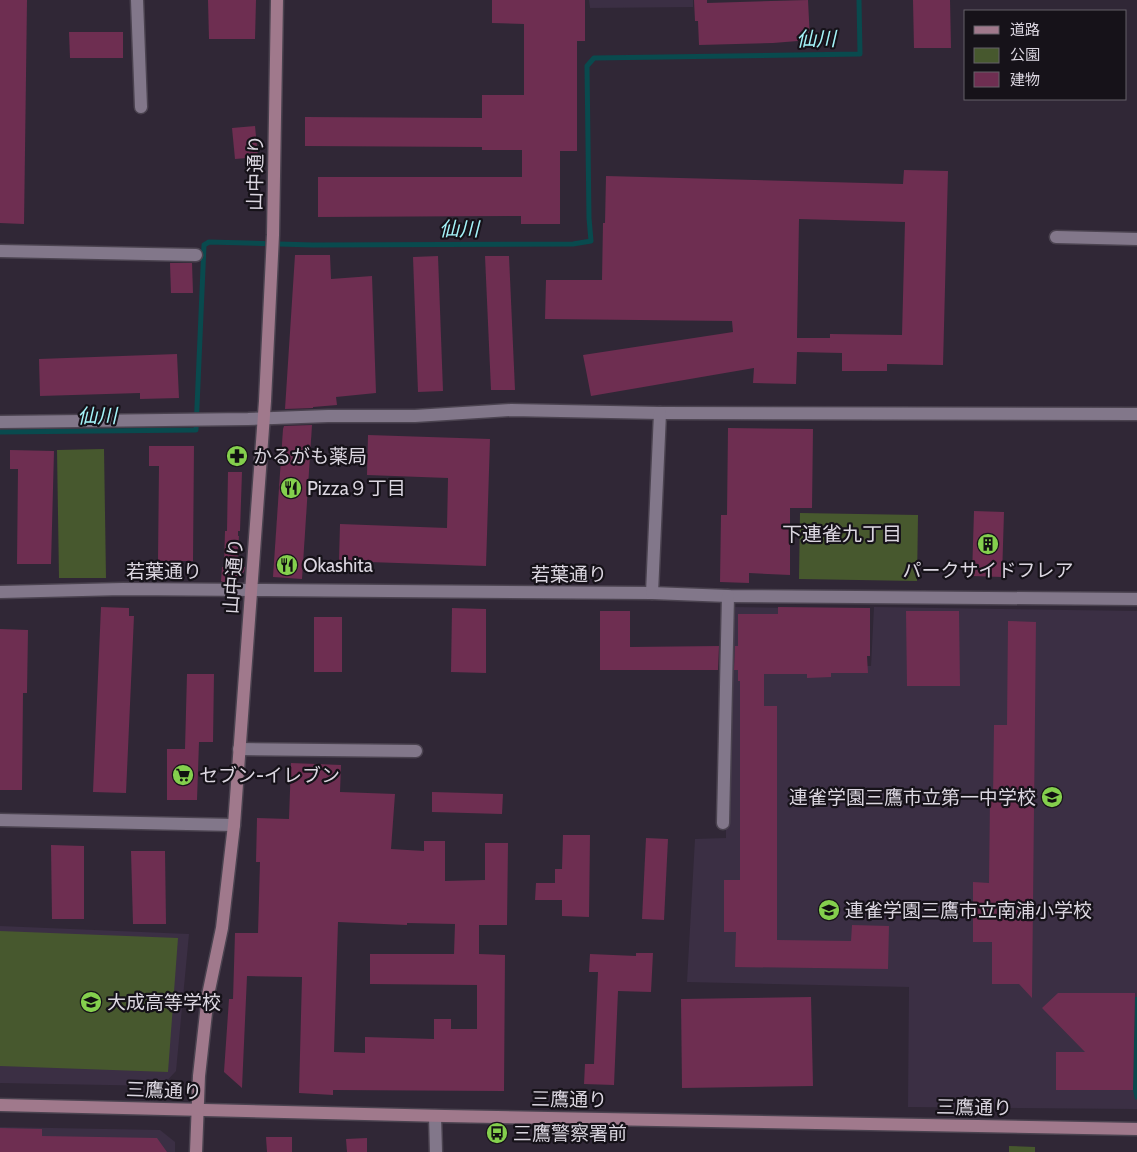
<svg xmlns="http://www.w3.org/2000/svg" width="1137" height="1152" font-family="Cabin,'Noto Sans JP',sans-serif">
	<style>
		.built { fill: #3b2f44 }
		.green { fill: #47582e }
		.water { fill: #094a4e }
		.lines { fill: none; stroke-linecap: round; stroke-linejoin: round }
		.stream { stroke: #094a4e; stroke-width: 5 }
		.building { fill: #6e2e51; fill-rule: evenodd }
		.street-casing { stroke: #4b4350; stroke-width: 15 }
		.secondary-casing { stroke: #4b4350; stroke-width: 15 }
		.street { stroke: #82778a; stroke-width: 12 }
		.secondary { stroke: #a0798c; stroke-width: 12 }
		.labels { text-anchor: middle; stroke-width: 4.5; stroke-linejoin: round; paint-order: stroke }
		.street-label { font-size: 19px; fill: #dbd6e0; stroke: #161219 }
		.poi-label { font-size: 19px; fill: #dbd6e0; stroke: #161219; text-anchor: start }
		.water-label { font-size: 20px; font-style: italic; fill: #a4f4f9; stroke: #161219 }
		.neighbourhood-label { font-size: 20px; fill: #dbd6e0; stroke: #161219 }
	</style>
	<rect width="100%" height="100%" fill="#302736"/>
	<g class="built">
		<path d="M589 0H693V7L590 8Z"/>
		<path d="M731 607 793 608 790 665 871 666 874 607 1137 611V1109L908 1107 909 987 687 982 695 839 726 838 725 753Z"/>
		<path d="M0 926 189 934 176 1071 162 1086 0 1083Z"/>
		<path d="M0 1127 160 1130 175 1142V1152H0Z"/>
	</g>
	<g class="green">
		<path d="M104 449 106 578H59L57 450Z"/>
		<path d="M800 513 918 515 917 581 799 579Z"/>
		<path d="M0 931 178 938 168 1072 0 1066Z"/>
		<path d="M1009 1146 1035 1147V1152H1009Z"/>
	</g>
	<path class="water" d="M1135 997H1137V1099L1135 1100 1133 1090Z"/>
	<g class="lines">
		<path class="stream" d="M0 432 196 430 204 245 209 242 313 245 573 244 591 241 589 218 587 66 594 58 860 54 859 0"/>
	</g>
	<g class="building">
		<path d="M0 0H27L24 224 0 223Z"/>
		<path d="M208 0H256L255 39H209Z"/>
		<path d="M492 0H585V41H577V151H560V224H521V216L318 217V177H522V150H482V147L305 146V117L482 118V95H524V24L492 23Z"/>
		<path d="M694 0H707V3L808 0 810 40 773 43 699 45 698 21H695Z"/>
		<path d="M913 0H950L951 48H914Z"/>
		<path d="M69 32H123V58H70Z"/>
		<path d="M255 126 258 157 235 159 232 128Z"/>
		<path d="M904 170 948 171 943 365 887 364V371H842V353L797 352 796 384 753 383 754 368 591 396 583 355 733 332 732 321 545 319 546 280H602L603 223H605L606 176 903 184ZM799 219 905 222 902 335 830 334V338H797Z"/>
		<path d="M295 255H330L331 279 372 276 376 393 336 397 337 405 313 407V408L285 409Z"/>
		<path d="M438 256 443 391 418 392 413 257Z"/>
		<path d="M485 256H509L515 390H491Z"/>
		<path d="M170 263H192L193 293H171Z"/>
		<path d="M177 354 179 398 140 399V393L40 396 39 359Z"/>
		<path d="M312 425 302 579 273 577 283 429 284 426Z"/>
		<path d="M728 428 813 429 812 508H790V575L749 573V583L720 582 721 515H727Z"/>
		<path d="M368 435 490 439 486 566 339 561 340 524 447 528 448 478 367 475Z"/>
		<path d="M149 446H194L193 561H158L159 466H149Z"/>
		<path d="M10 450 54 451 51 564H17L18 469H10Z"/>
		<path d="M228 472H242L240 531H238V536H239L237 567H245L244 572 230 582H223L221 581 222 567H224L225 531H227Z"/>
		<path d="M974 511 1004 512 1002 577 972 576Z"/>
		<path d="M101 607 129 608V616H134L126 793 93 792Z"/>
		<path d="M778 607 870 608V656H867L868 673H831V677L807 678V674H764V706H777V940L851 941 852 925 889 926 888 969 735 967 736 932H724V880H740V681H738V670H734L735 646H738V614H778Z"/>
		<path d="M452 608 486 609V673L451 672Z"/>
		<path d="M600 611H630V647L719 646 718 670H600Z"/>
		<path d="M906 611H959L960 686H907Z"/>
		<rect x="314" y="617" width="28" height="55"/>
		<path d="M1008 621 1036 622 1032 998 1019 984H992V942H973V882L989 883 990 799H993L994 725H1007Z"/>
		<path d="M0 629 28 630 27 693H23L22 790H0Z"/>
		<path d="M187 674H214L213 742H199L197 800H167V749H185Z"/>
		<path d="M291 763 341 765 340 792 395 794 391 849 424 851V841H445V881L485 880V843H508L507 925H479V954L505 955 504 1091 333 1090V1095L299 1093 302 977 247 976 242 1088 224 1072 229 999H233L235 933H258L260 862H256L257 818 289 819ZM338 922 407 925V923L455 924 454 954H370V984L477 985V1029H451V1019H434V1039L365 1037V1053L334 1052Z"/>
		<path d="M432 792 503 794 502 814 432 812Z"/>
		<path d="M563 835H590L589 917 562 916V900H535L536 883H555V869H562Z"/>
		<path d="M646 838 668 839 664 920 642 919Z"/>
		<path d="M51 845 84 846V919H52Z"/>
		<path d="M131 851H165L166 924H133Z"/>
		<path d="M636 953H653L651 992 618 991 614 1085 584 1084 585 1064H594L598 972H589L590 954 636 956Z"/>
		<path d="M1058 993H1135L1133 1090H1056V1052H1085L1042 1008Z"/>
		<path d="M811 997 813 1086 682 1088 681 999Z"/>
		<path d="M0 1128 42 1129V1136L157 1138 167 1152H0Z"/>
		<path d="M266 1137H292V1152H267Z"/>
		<path d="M367 1138V1152H347L346 1139Z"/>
	</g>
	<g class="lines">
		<g class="street-casing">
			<g id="street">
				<path d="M137 0 141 107"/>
				<path d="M1056 237 1137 239"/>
				<path d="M0 251 196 255"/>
				<path d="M0 422 248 419 328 416H415L511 410 660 413 1137 414"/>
				<path d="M0 592 123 589 266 590 652 593 728 596 1137 599"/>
				<path d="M652 593 660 413"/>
				<path d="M239 749 416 751"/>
				<path d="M0 820 234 825"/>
				<path d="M723 823 728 596"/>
				<path d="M435 1116 436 1152"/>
			</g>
		</g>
		<g class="secondary-casing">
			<g id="secondary">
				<path d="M0 1105 445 1116 1137 1129"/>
				<path d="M196 1152 199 1076 208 995 222 928 234 825 265 401 273 235 277 0"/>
			</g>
		</g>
		<use href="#street" class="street"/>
		<use href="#secondary" class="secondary"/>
	</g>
	<defs>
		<g id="pharmacy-disc" transform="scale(1.125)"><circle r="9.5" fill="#84cf4d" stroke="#161219"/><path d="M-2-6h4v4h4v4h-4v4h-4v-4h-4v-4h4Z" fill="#111"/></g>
		<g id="restaurant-disc" transform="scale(1.125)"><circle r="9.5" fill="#84cf4d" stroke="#161219"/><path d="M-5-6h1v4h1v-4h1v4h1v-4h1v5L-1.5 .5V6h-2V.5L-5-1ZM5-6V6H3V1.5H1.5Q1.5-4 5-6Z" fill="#111"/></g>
		<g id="building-disc" transform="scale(1.125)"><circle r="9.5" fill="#84cf4d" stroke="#161219"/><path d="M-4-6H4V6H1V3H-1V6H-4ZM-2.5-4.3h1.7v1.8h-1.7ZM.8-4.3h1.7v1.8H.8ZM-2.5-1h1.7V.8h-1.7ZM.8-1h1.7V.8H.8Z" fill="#111"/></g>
		<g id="supermarket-disc" transform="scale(1.125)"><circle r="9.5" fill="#84cf4d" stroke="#161219"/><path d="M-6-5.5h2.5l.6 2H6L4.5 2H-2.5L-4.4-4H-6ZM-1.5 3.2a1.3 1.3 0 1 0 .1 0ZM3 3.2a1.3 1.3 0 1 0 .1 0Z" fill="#111"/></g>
		<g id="school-disc" transform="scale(1.125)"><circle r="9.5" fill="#84cf4d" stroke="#161219"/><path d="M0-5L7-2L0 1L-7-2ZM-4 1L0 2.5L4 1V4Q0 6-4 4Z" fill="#111"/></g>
		<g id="bus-disc" transform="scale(1.125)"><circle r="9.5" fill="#84cf4d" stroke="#161219"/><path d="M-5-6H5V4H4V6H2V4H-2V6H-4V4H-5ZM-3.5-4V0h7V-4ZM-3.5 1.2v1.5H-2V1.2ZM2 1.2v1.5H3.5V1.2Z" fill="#111"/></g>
	</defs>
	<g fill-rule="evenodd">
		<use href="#pharmacy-disc" x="237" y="456"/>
		<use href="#restaurant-disc" x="291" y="488"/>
		<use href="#building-disc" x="988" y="544"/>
		<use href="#restaurant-disc" x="287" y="565"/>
		<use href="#supermarket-disc" x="183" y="775"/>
		<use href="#school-disc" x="1052" y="797"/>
		<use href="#school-disc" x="829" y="910"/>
		<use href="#school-disc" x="91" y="1002"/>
		<use href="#bus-disc" x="497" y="1133"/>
	</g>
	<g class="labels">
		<g class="street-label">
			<text transform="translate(255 173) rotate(-89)" y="7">山中通り</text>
			<text x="164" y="578">若葉通り</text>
			<text x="569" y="581">若葉通り</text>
			<text transform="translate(233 576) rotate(-86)" y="7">山中通り</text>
			<text transform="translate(164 1090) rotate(2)" y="7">三鷹通り</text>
			<text transform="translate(569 1099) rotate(1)" y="7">三鷹通り</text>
			<text transform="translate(974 1107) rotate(1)" y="7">三鷹通り</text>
		</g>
		<g class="poi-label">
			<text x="253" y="463">かるがも薬局</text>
			<text x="307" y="495">Pizza９丁目</text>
			<text x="303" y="572">Okashita</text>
			<text x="988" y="577" text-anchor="middle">パークサイドフレア</text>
			<text x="199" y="782">セブン-イレブン</text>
			<text x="1036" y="804" text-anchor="end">連雀学園三鷹市立第一中学校</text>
			<text x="845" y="917">連雀学園三鷹市立南浦小学校</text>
			<text x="107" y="1009">大成高等学校</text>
			<text x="513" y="1140">三鷹警察署前</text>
		</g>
		<g class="water-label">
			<text transform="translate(816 39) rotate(-1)" y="7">仙川</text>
			<text x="459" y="236">仙川</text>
			<text transform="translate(97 416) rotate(-1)" y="7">仙川</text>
		</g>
		<g class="neighbourhood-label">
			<text x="842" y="541">下連雀九丁目</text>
		</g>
	</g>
	<rect x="964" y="10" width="162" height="90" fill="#161219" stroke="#656069"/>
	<rect x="974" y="26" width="25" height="8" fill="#a0798c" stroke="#656069"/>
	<text x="1010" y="35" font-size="15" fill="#dbd6e0">道路</text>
	<rect x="974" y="48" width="25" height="15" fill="#47582e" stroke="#656069"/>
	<text x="1010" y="60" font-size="15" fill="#dbd6e0">公園</text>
	<rect x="974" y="72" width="25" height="15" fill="#6e2e51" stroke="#656069"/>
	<text x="1010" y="85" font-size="15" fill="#dbd6e0">建物</text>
</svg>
